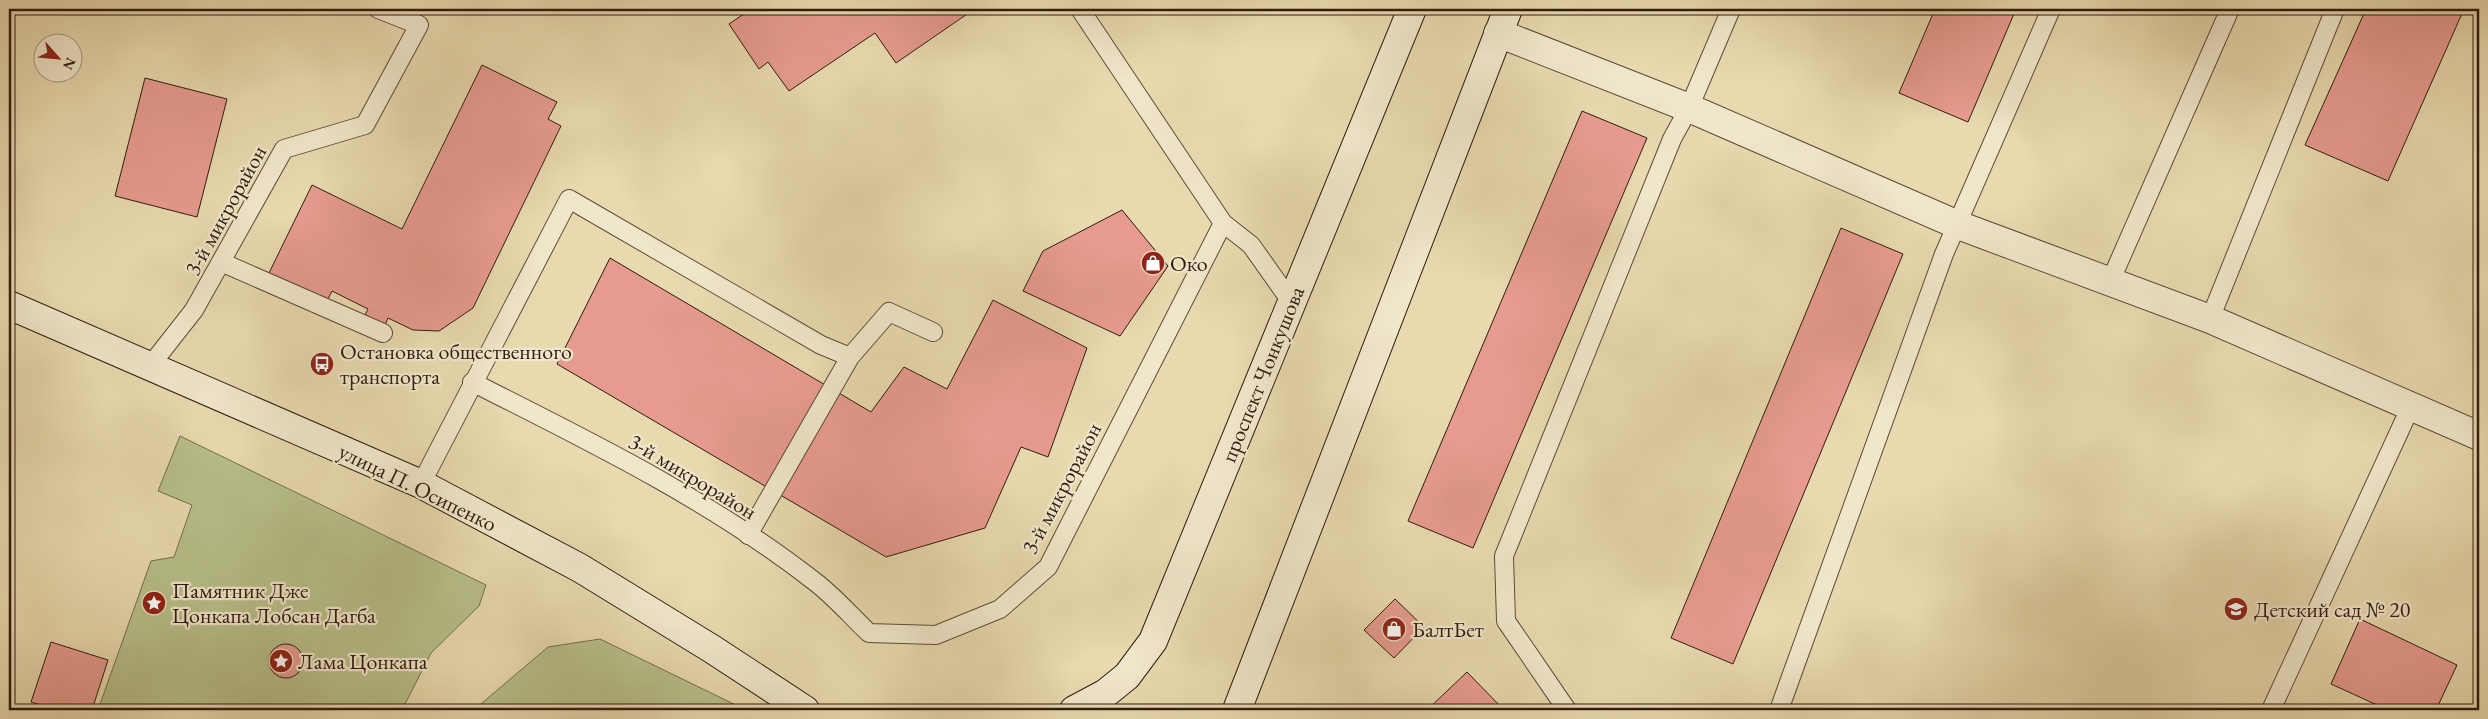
<svg xmlns="http://www.w3.org/2000/svg" width="2488" height="719" font-family="'EB Garamond',serif">
	<style>
		.green { fill: #b7bf8a; stroke: #746e4d }
		.building { fill: #e69b8e; stroke: #301c10 }
		.lines { fill: none; stroke-linecap: round; stroke-linejoin: round }
		.service-casing { stroke: #5e4b38; stroke-width: 20 }
		.minor-casing { stroke: #5e4b38; stroke-width: 30 }
		.secondary-casing { stroke: #301c10; stroke-width: 30 }
		.service { stroke: #f0e6ca; stroke-width: 18 }
		.minor { stroke: #f0e6ca; stroke-width: 28 }
		.secondary { stroke: #f0e6ca; stroke-width: 28 }
		.labels { text-anchor: middle; stroke-width: 4.5; stroke-linejoin: round; paint-order: stroke }
		.street-label { font-size: 22px; fill: #301c10; stroke: #f0e6ca }
		.poi-label { font-size: 22px; fill: #301c10; stroke: #f0e6ca; text-anchor: start }
	</style>
	<rect width="100%" height="100%" fill="#e8d9ae"/>
	<filter id="stains"><feTurbulence type="fractalNoise" baseFrequency=".004" numOctaves="4"/><feColorMatrix values="0 0 0 0 .2 0 0 0 0 .09 0 0 0 0 .02 0 0 0 .5 -.17"/></filter>
	<radialGradient id="worn" r=".72"><stop offset=".6" stop-color="#630" stop-opacity="0"/><stop offset="1" stop-color="#630" stop-opacity=".3"/></radialGradient>
	<g class="green">
		<path d="M180 436 486 585 479 606 431 653 402 710H98L151 561 174 557 192 505 158 491Z"/>
		<path d="M600 639 746 710H477L481 704 548 647Z"/>
	</g>
	<g class="building">
		<path d="M751 9H972L973 10 896 63 875 33 789 91 768 62 759 69 729 24Z"/>
		<path d="M1935 9H2016L1968 122 1899 93Z"/>
		<path d="M2366 9H2464L2388 181 2305 145Z"/>
		<path d="M482 65 557 102 548 119 561 126 473 308 439 331 413 330 388 318 385 325 365 315 368 309 332 291 327 301 269 273 312 185 402 229Z"/>
		<path d="M145 78 227 99 197 217 115 196Z"/>
		<path d="M1582 111 1647 138 1473 548 1408 521Z"/>
		<path d="M1122 210 1168 266 1120 336 1023 291 1043 251Z"/>
		<path d="M1841 228 1903 254 1733 664 1671 638Z"/>
		<path d="M610 258 871 412 904 367 947 389 993 300 1087 348 1048 457 1021 447 985 528 886 557 557 364Z"/>
		<path d="M1395 599 1424 627 1394 658 1364 630Z"/>
		<path d="M2360 619 2457 665 2436 710H2388L2331 684Z"/>
		<path d="M51 642 108 660 92 710H57L31 702Z"/>
		<circle cx="286" cy="661" r="17"/>
		<path d="M1467 672 1504 710H1427Z"/>
	</g>
	<g class="lines">
		<g class="service-casing">
			<g id="service">
				<path d="M1080 9 1223 223 1251 245 1292 303"/>
				<path d="M221 262 383 333"/>
				<path d="M2110 282 2230 9"/>
				<path d="M2210 319 2335 9"/>
				<path d="M150 366 194 310 284 149 365 125 419 25 378 9"/>
				<path d="M472 382C589 441 710 500 814 581 834 596 851 616 869 633L936 635 1000 609 1048 567 1223 223"/>
				<path d="M421 484 569 199 821 345 850 357"/>
				<path d="M748 535 850 357 889 312 933 332"/>
				<path d="M1567 710 1506 621 1504 556 1672 139 1689 108 1731 9"/>
				<path d="M1779 710 1944 254 2051 9"/>
				<path d="M2271 710 2411 406"/>
			</g>
		</g>
		<g class="minor-casing">
			<path id="minor" d="M1498 33 1689 108 1958 225 2210 319 2479 436"/>
		</g>
		<g class="secondary-casing">
			<g id="secondary">
				<path d="M9 305 421 484 580 568 712 649 805 710"/>
				<path d="M1074 710 1106 693 1127 676 1153 641 1412 9"/>
				<path d="M1237 710 1508 9"/>
			</g>
		</g>
		<use href="#service" class="service"/>
		<use href="#minor" class="minor"/>
		<use href="#secondary" class="secondary"/>
	</g>
	<defs>
		<g id="shop-disc" transform="scale(1.25)"><circle r="9.5" fill="#8f2418" stroke="#f0e6ca"/><path d="M-5-2.5h2.3a2.7 3.5 0 0 1 5.4 0H5L5.5 6h-11ZM-1.5-2.5h3a1.5 2.3 0 0 0-3 0Z" fill="#fff"/></g>
		<g id="bus-disc" transform="scale(1.25)"><circle r="9.5" fill="#8f2418" stroke="#f0e6ca"/><path d="M-5-6H5V4H4V6H2V4H-2V6H-4V4H-5ZM-3.5-4V0h7V-4ZM-3.5 1.2v1.5H-2V1.2ZM2 1.2v1.5H3.5V1.2Z" fill="#fff"/></g>
		<g id="sight-disc" transform="scale(1.25)"><circle r="9.5" fill="#8f2418" stroke="#f0e6ca"/><path d="M0-6L1.8-2.2L6-1.7L2.9 1.2L3.7 5.4L0 3.3L-3.7 5.4L-2.9 1.2L-6-1.7L-1.8-2.2Z" fill="#fff"/></g>
		<g id="school-disc" transform="scale(1.25)"><circle r="9.5" fill="#8f2418" stroke="#f0e6ca"/><path d="M0-5L7-2L0 1L-7-2ZM-4 1L0 2.5L4 1V4Q0 6-4 4Z" fill="#fff"/></g>
	</defs>
	<g fill-rule="evenodd">
		<use href="#shop-disc" x="1153" y="263"/>
		<use href="#bus-disc" x="322" y="364"/>
		<use href="#sight-disc" x="154" y="603"/>
		<use href="#school-disc" x="2236" y="609"/>
		<use href="#shop-disc" x="1394" y="629"/>
		<use href="#sight-disc" x="281" y="661"/>
	</g>
	<g class="labels">
		<g class="street-label">
			<text transform="translate(225 210) rotate(-61)" y="8">3-й микрорайон</text>
			<text transform="translate(1262 374) rotate(-68)" y="8">проспект Чонкушова</text>
			<text transform="translate(693 476) rotate(31)" y="8">3-й микрорайон</text>
			<text transform="translate(418 487) rotate(26)" y="8">улица П. Осипенко</text>
			<text transform="translate(1061 488) rotate(-62)" y="8">3-й микрорайон</text>
		</g>
		<g class="poi-label">
			<text x="1170" y="271">Око</text>
			<text x="340" y="359">Остановка общественного<tspan x="340" dy="25">транспорта</tspan></text>
			<text x="172" y="598">Памятник Дже<tspan x="172" dy="25">Цонкапа Лобсан Дагба</tspan></text>
			<text x="2254" y="617">Детский сад № 20</text>
			<text x="1412" y="637">БалтБет</text>
			<text x="298" y="669">Лама Цонкапа</text>
		</g>
	</g>
	<rect width="2488" height="719" fill="none" stroke="#e8d9ae" stroke-width="30"/>
	<rect x="10" y="10" width="2468" height="699" fill="none" stroke="#301c10" stroke-width="2.5"/>
	<rect x="15" y="15" width="2458" height="689" fill="none" stroke="#301c10"/>
	<g transform="translate(58 58) rotate(117)"><circle r="24" fill="#f0e6ca" stroke="#a39580"/>
	<path d="M0-4L9 19L0 12L-9 19Z" fill="#8f2418"/>
	<text y="-8" font-size="14" font-weight="bold" text-anchor="middle" fill="#301c10">N</text>
	</g>
	<rect width="100%" height="100%" filter="url(#stains)"/>
	<rect width="100%" height="100%" fill="url(#worn)"/>
</svg>
